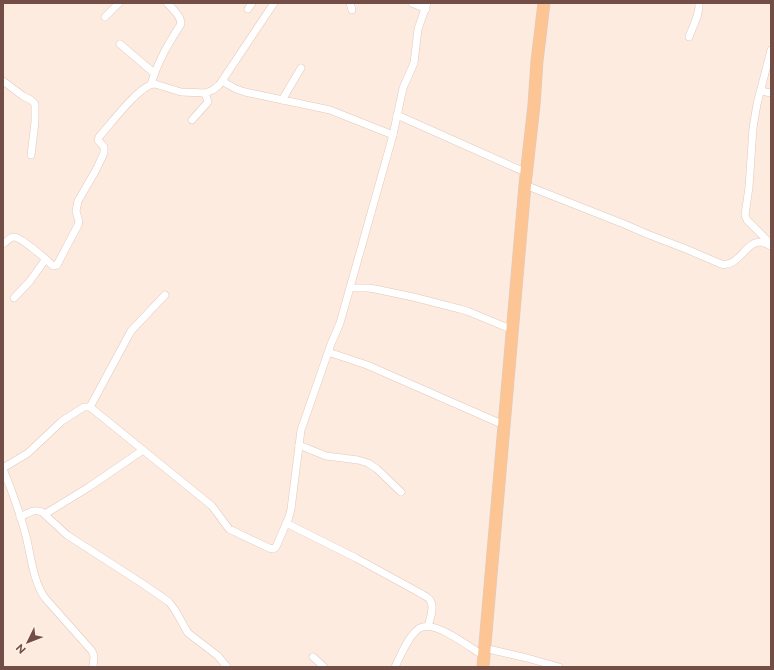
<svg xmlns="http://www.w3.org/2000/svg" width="774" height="670" font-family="Raleway,sans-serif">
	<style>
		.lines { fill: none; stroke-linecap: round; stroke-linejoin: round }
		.street-casing { stroke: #e2c8bd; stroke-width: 8 }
		.primary-casing { stroke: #d8cdcb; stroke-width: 13 }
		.street { stroke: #fff; stroke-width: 7 }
		.primary { stroke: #fdc494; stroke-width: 12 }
	</style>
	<rect width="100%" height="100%" fill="#fcebde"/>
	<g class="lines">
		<g class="street-casing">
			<g id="street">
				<path d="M350 3 352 10"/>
				<path d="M412 3 426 9"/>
				<path d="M248 9 252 3"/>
				<path d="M105 17 119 3"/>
				<path d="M689 37C693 26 700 14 699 3"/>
				<path d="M120 44 154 73"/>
				<path d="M3 81 23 96 31 100 35 104V122L31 155"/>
				<path d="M222 81 236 89 245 92 330 110 393 135"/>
				<path d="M151 84C158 61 168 44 181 24 181 16 173 9 167 3"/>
				<path d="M761 91 771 93"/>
				<path d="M282 100 301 68"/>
				<path d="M397 115 527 173"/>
				<path d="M192 120 208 102 205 93"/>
				<path d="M525 185 624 224 647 234 686 249 721 264C738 268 745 243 759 242 763 242 767 244 771 246"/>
				<path d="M3 244C6 242 10 237 14 237 21 237 47 260 53 266L57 265 78 225 79 222 76 211 78 201 96 170 104 153V147L98 140 99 137C110 125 140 84 155 84L181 92 205 93 213 90 219 85 222 81 274 3"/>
				<path d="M771 244 747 220 745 215 749 187 753 128 757 104 771 50"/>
				<path d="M350 288H368L375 289 413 297 456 308 467 311 513 330"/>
				<path d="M14 298 30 281 45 260"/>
				<path d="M328 352 367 365 504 425"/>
				<path d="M90 407 131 331 165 295"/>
				<path d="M299 445 326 456 358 460 368 463 377 469 401 492"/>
				<path d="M3 468 28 453 62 421 84 407H90L212 506 229 529 269 548 273 549 276 547 289 517 291 509 301 430 331 344 340 323 393 135 403 88 414 63 418 29 427 3"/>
				<path d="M3 469C12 491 20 513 26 536 31 556 33 581 45 598L92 651 94 656 93 667"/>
				<path d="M45 514 89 487 143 450"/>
				<path d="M20 517C27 514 34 508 42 512L67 535 143 584 169 602 175 610 188 633 218 656 227 667"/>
				<path d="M286 523 356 558 420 593C423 595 428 597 430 600 435 607 430 619 428 626"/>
				<path d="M484 648 527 658 559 667"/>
				<path d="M313 657 324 667"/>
				<path d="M395 667C401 655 406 641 415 632 417 630 420 627 423 627 437 622 471 648 484 656"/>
			</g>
		</g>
		<g class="primary-casing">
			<path id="primary" d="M483 667 525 185 534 105 537 61 544 3"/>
		</g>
		<use href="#street" class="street"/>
		<use href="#primary" class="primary"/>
	</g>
	<rect width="774" height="670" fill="none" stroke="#724e46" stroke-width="8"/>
	<g transform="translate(28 642) rotate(227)" stroke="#fff0e4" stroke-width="3" paint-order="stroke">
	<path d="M0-3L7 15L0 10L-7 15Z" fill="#724e46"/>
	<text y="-6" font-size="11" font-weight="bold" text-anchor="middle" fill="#724e46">N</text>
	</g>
</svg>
